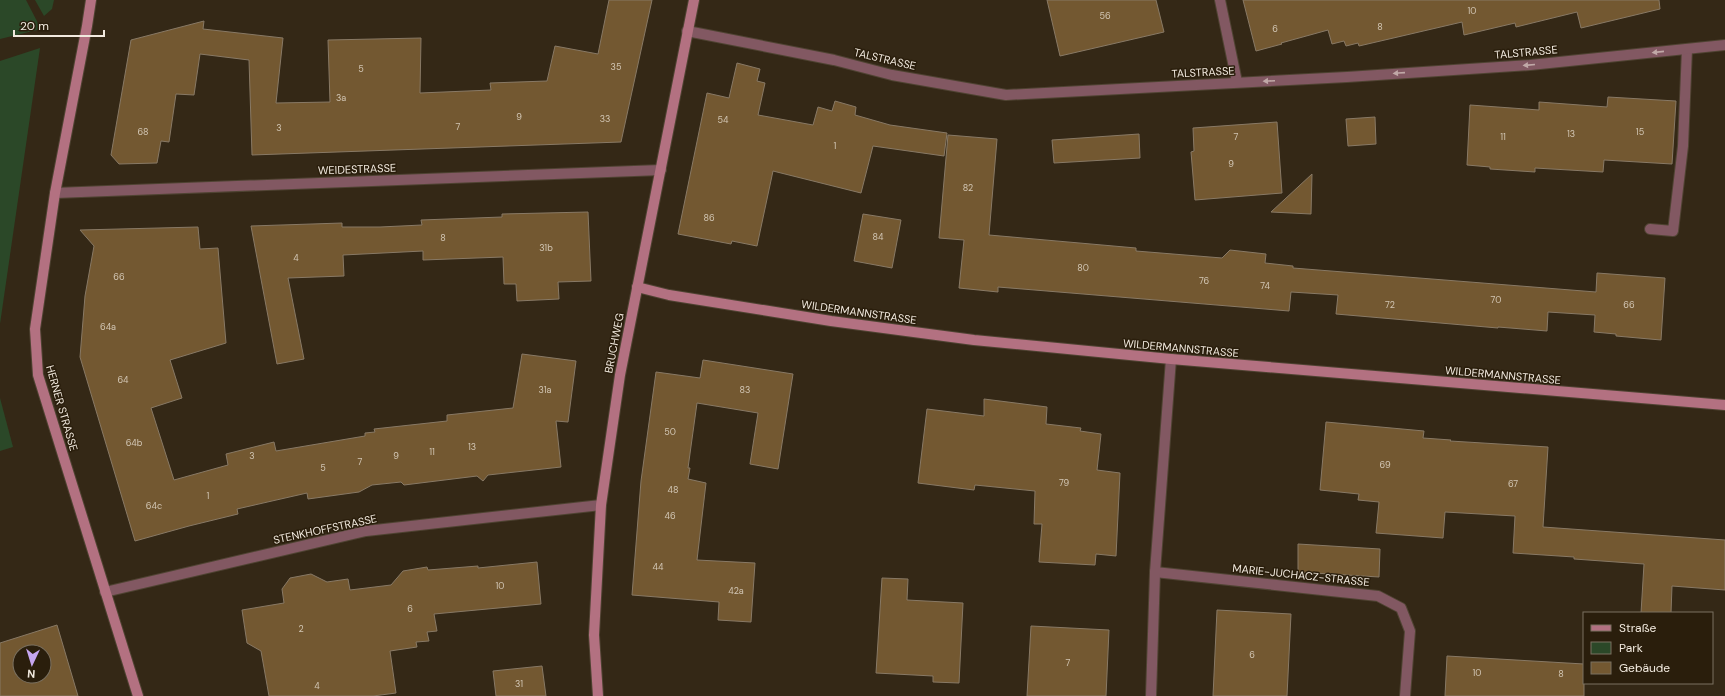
<svg xmlns="http://www.w3.org/2000/svg" width="1725" height="696" font-family="'DM Sans',sans-serif">
	<style>
		.green { fill: #2b4828 }
		.building { fill: #735831; stroke: #887965; fill-rule: evenodd }
		.lines { fill: none; stroke-linecap: round; stroke-linejoin: round }
		.lane-casing { stroke: #4f4332; stroke-width: 12 }
		.street-casing { stroke: #4f4332; stroke-width: 12 }
		.secondary-casing { stroke: #4f4332; stroke-width: 12 }
		.lane { stroke: #825862; stroke-width: 10 }
		.street { stroke: #825862; stroke-width: 10 }
		.secondary { stroke: #b37181; stroke-width: 10 }
		.oneway { fill: #c0a8a7 }
		.labels { text-anchor: middle; stroke-width: 3; stroke-linejoin: round; paint-order: stroke }
		.number-label { font-size: 9px; fill: #d2c6b4 }
		.street-label { font-size: 11px; fill: #f2eadf; stroke: #2a1e0c }
	</style>
	<rect width="100%" height="100%" fill="#342816"/>
	<g class="green">
		<path d="M0 0H26L41 29 0 39Z"/>
		<path d="M35 0H54L52 9 44 16Z"/>
		<path d="M40 48 0 324V61Z"/>
		<path d="M0 398 13 447 0 451Z"/>
	</g>
	<g class="building">
		<path d="M609 0H652L621 142 252 155 249 60 200 54 194 95 176 94 169 142 161 141 157 163 119 164 111 155 131 40 204 21 203 29 283 38 276 103 330 102 328 40 421 38 420 93 491 90 490 83 547 81 555 46 598 54Z"/>
		<path d="M1047 0H1156L1164 32 1060 56Z"/>
		<path d="M1243 0H1659L1660 9 1581 28 1577 12 1516 27 1515 23 1464 35 1462 22 1359 46 1358 43 1346 46 1344 41 1332 44 1328 30 1281 43 1282 44 1256 51Z"/>
		<path d="M737 63 760 69 757 81 765 83 758 115 813 125 818 107 832 111 835 101 856 107 855 115 890 125 947 133 944 156 873 146 861 193 773 171 757 246 732 241 731 244 678 234 707 93 729 98Z"/>
		<path d="M1608 97 1676 101 1672 164 1604 160 1603 172 1535 168V172L1490 169V167L1467 165 1470 105 1539 110V102L1607 107Z"/>
		<path d="M1375 117 1376 144 1348 146 1346 119Z"/>
		<path d="M1277 122 1282 193 1195 200 1191 152 1194 151 1193 128Z"/>
		<path d="M1139 134 1140 158 1054 163 1052 140Z"/>
		<path d="M948 135 997 139 989 235 1136 248V251L1222 258 1230 250 1266 254 1265 263 1293 266V268L1596 292 1597 273 1665 278 1661 340 1616 336V334L1594 332 1595 315 1548 312 1547 331 1498 327V328L1336 314 1338 295 1291 292 1289 311 998 287V292L959 288 964 240 939 238Z"/>
		<path d="M1312 174 1311 214 1271 212Z"/>
		<path d="M588 212 591 281 558 282 559 299 517 301 516 284H504L503 257 423 260V251L343 255 344 276 288 278 304 359 277 364 251 226 342 223V227H380L422 225 421 220 502 217V214Z"/>
		<path d="M863 214 901 220 892 268 854 261Z"/>
		<path d="M198 227 200 249 218 248 226 343 170 360 182 398 151 408 174 480 228 465 226 454 274 442 276 451 365 436V433L375 432 374 429 447 421V415L513 408 522 354 576 361 568 422 556 421 561 467 488 475 483 481 477 476 404 485 401 482 372 485 359 492 308 499 307 493 237 509 238 514 189 526 135 541 80 357 85 296 94 246 80 230Z"/>
		<path d="M703 360 793 374 778 469 750 464 758 413 697 403 688 468H690L688 479 706 483 697 560 755 563 751 622 718 620 719 602 632 595 641 481 656 372 700 378Z"/>
		<path d="M984 399 1047 407 1046 424 1081 428 1080 431 1101 434 1097 470 1120 473 1116 556 1096 554 1095 565 1039 562 1042 524H1034L1035 491 975 485 974 490 918 483 927 409 984 416Z"/>
		<path d="M1326 422 1424 431 1423 438 1451 440 1450 441 1548 447 1543 527 1725 540V590L1672 586 1671 613H1641L1644 564 1574 559V557L1513 553 1515 516 1445 512 1443 538 1376 533 1379 502 1358 500 1359 494 1320 490Z"/>
		<path d="M1298 544 1380 549 1379 577 1298 572Z"/>
		<path d="M537 562 541 604 434 614 437 631 427 632 429 641 416 642 417 647 390 651 396 693 373 696H269L261 651 247 643 242 610 284 603 282 589 290 578 311 574 327 582 348 579 350 590 391 585 403 571 427 567 428 570 478 566V568Z"/>
		<path d="M882 578 908 579 907 600 963 603 959 683 933 682V676L876 673Z"/>
		<path d="M1217 610 1291 614 1287 696H1213Z"/>
		<path d="M57 625 78 696H0V643ZM20 652H44V676H20Z"/>
		<path d="M1031 626 1109 630 1106 696H1027Z"/>
		<path d="M1447 656 1584 664V696H1445Z"/>
		<path d="M542 666 546 696H496L493 671Z"/>
	</g>
	<g class="lines">
		<g class="lane-casing">
			<path id="lane" d="M1650 229 1673 231 1683 146 1687 49"/>
		</g>
		<g class="street-casing">
			<g id="street">
				<path d="M1220 0 1237 82"/>
				<path d="M687 31 834 60 892 75 1006 95 1347 77 1530 65 1725 45"/>
				<path d="M55 193 661 170"/>
				<path d="M1155 572 1378 596 1401 608 1410 631 1405 696"/>
				<path d="M105 592 366 531 601 505"/>
				<path d="M1151 696 1155 572 1171 359"/>
			</g>
		</g>
		<g class="secondary-casing">
			<g id="secondary">
				<path d="M91 0 87 26 55 193 35 329 38 375 138 696"/>
				<path d="M637 287 669 295 831 321 974 340 1171 359 1725 405"/>
				<path d="M598 696 594 635 601 505 620 375 694 0"/>
			</g>
		</g>
		<use href="#lane" class="lane"/>
		<use href="#street" class="street"/>
		<use href="#secondary" class="secondary"/>
	</g>
	<defs><path id="oneway-solid" d="M-6-.8H1V-3.2L6.5 0L1 3.2V.8H-6Z"/></defs>
	<g class="oneway">
		<use href="#oneway-solid" transform="translate(1658 52) rotate(174)"/>
		<use href="#oneway-solid" transform="translate(1529 65) rotate(175)"/>
		<use href="#oneway-solid" transform="translate(1399 73) rotate(176)"/>
		<use href="#oneway-solid" transform="translate(1269 81) rotate(177)"/>
	</g>
	<g class="labels">
		<g class="number-label">
			<text x="1472" y="14">10</text>
			<text x="1105" y="19">56</text>
			<text x="1380" y="30">8</text>
			<text x="1275" y="32">6</text>
			<text x="616" y="70">35</text>
			<text x="361" y="72">5</text>
			<text x="341" y="101">3a</text>
			<text x="519" y="120">9</text>
			<text x="605" y="122">33</text>
			<text x="723" y="123">54</text>
			<text x="458" y="130">7</text>
			<text x="279" y="131">3</text>
			<text x="143" y="135">68</text>
			<text x="1640" y="135">15</text>
			<text x="1571" y="137">13</text>
			<text x="1236" y="140">7</text>
			<text x="1503" y="140">11</text>
			<text x="835" y="149">1</text>
			<text x="1231" y="167">9</text>
			<text x="968" y="191">82</text>
			<text x="709" y="221">86</text>
			<text x="878" y="240">84</text>
			<text x="443" y="241">8</text>
			<text x="546" y="251">31b</text>
			<text x="296" y="261">4</text>
			<text x="1083" y="271">80</text>
			<text x="119" y="280">66</text>
			<text x="1204" y="284">76</text>
			<text x="1265" y="289">74</text>
			<text x="1496" y="303">70</text>
			<text x="1390" y="308">72</text>
			<text x="1629" y="308">66</text>
			<text x="108" y="330">64a</text>
			<text x="123" y="383">64</text>
			<text x="545" y="393">31a</text>
			<text x="745" y="393">83</text>
			<text x="670" y="435">50</text>
			<text x="134" y="446">64b</text>
			<text x="472" y="450">13</text>
			<text x="432" y="455">11</text>
			<text x="252" y="459">3</text>
			<text x="396" y="459">9</text>
			<text x="360" y="465">7</text>
			<text x="1385" y="468">69</text>
			<text x="323" y="471">5</text>
			<text x="1064" y="486">79</text>
			<text x="1513" y="487">67</text>
			<text x="673" y="493">48</text>
			<text x="208" y="499">1</text>
			<text x="154" y="509">64c</text>
			<text x="670" y="519">46</text>
			<text x="658" y="570">44</text>
			<text x="500" y="589">10</text>
			<text x="736" y="594">42a</text>
			<text x="410" y="612">6</text>
			<text x="301" y="632">2</text>
			<text x="1252" y="658">6</text>
			<text x="1068" y="666">7</text>
			<text x="1477" y="676">10</text>
			<text x="1561" y="677">8</text>
			<text x="519" y="687">31</text>
			<text x="317" y="689">4</text>
		</g>
		<g class="street-label">
			<text transform="translate(1526 52) rotate(-5)" y="4">TALSTRASSE</text>
			<text transform="translate(885 59) rotate(13)" y="4">TALSTRASSE</text>
			<text transform="translate(1203 72) rotate(-3)" y="4">TALSTRASSE</text>
			<text transform="translate(357 169) rotate(-2)" y="4">WEIDESTRASSE</text>
			<text transform="translate(859 312) rotate(8)" y="4">WILDERMANNSTRASSE</text>
			<text transform="translate(614 343) rotate(-79)" y="4">BRUCHWEG</text>
			<text transform="translate(1181 348) rotate(5)" y="4">WILDERMANNSTRASSE</text>
			<text transform="translate(1503 375) rotate(5)" y="4">WILDERMANNSTRASSE</text>
			<text transform="translate(62 408) rotate(74)" y="4">HERNER STRASSE</text>
			<text transform="translate(325 529) rotate(-12)" y="4">STENKHOFFSTRASSE</text>
			<text transform="translate(1301 575) rotate(6)" y="4">MARIE-JUCHACZ-STRASSE</text>
		</g>
	</g>
	<rect x="1583" y="612" width="130" height="72" fill="#2a1e0c" stroke="#7a7060"/>
	<rect x="1591" y="625" width="20" height="6" fill="#b37181" stroke="#7a7060"/>
	<text x="1619" y="632" font-size="12" fill="#f2eadf">Straße</text>
	<rect x="1591" y="642" width="20" height="12" fill="#2b4828" stroke="#7a7060"/>
	<text x="1619" y="652" font-size="12" fill="#f2eadf">Park</text>
	<rect x="1591" y="662" width="20" height="12" fill="#735831" stroke="#7a7060"/>
	<text x="1619" y="672" font-size="12" fill="#f2eadf">Gebäude</text>
	<g transform="translate(32 664) rotate(184)"><circle r="19" fill="#2a1e0c" stroke="#7a7060"/>
	<path d="M0-3L7 15L0 10L-7 15Z" fill="#c6a6f0"/>
	<text y="-6" font-size="11" font-weight="bold" text-anchor="middle" fill="#f2eadf">N</text>
	</g>
	<path d="M14 30v6h90v-6" fill="none" stroke="#f2eadf" stroke-width="2"/>
	<text x="20" y="30" font-size="12" fill="#f2eadf" stroke="#2a1e0c" stroke-width="3" paint-order="stroke">20 m</text>
</svg>
